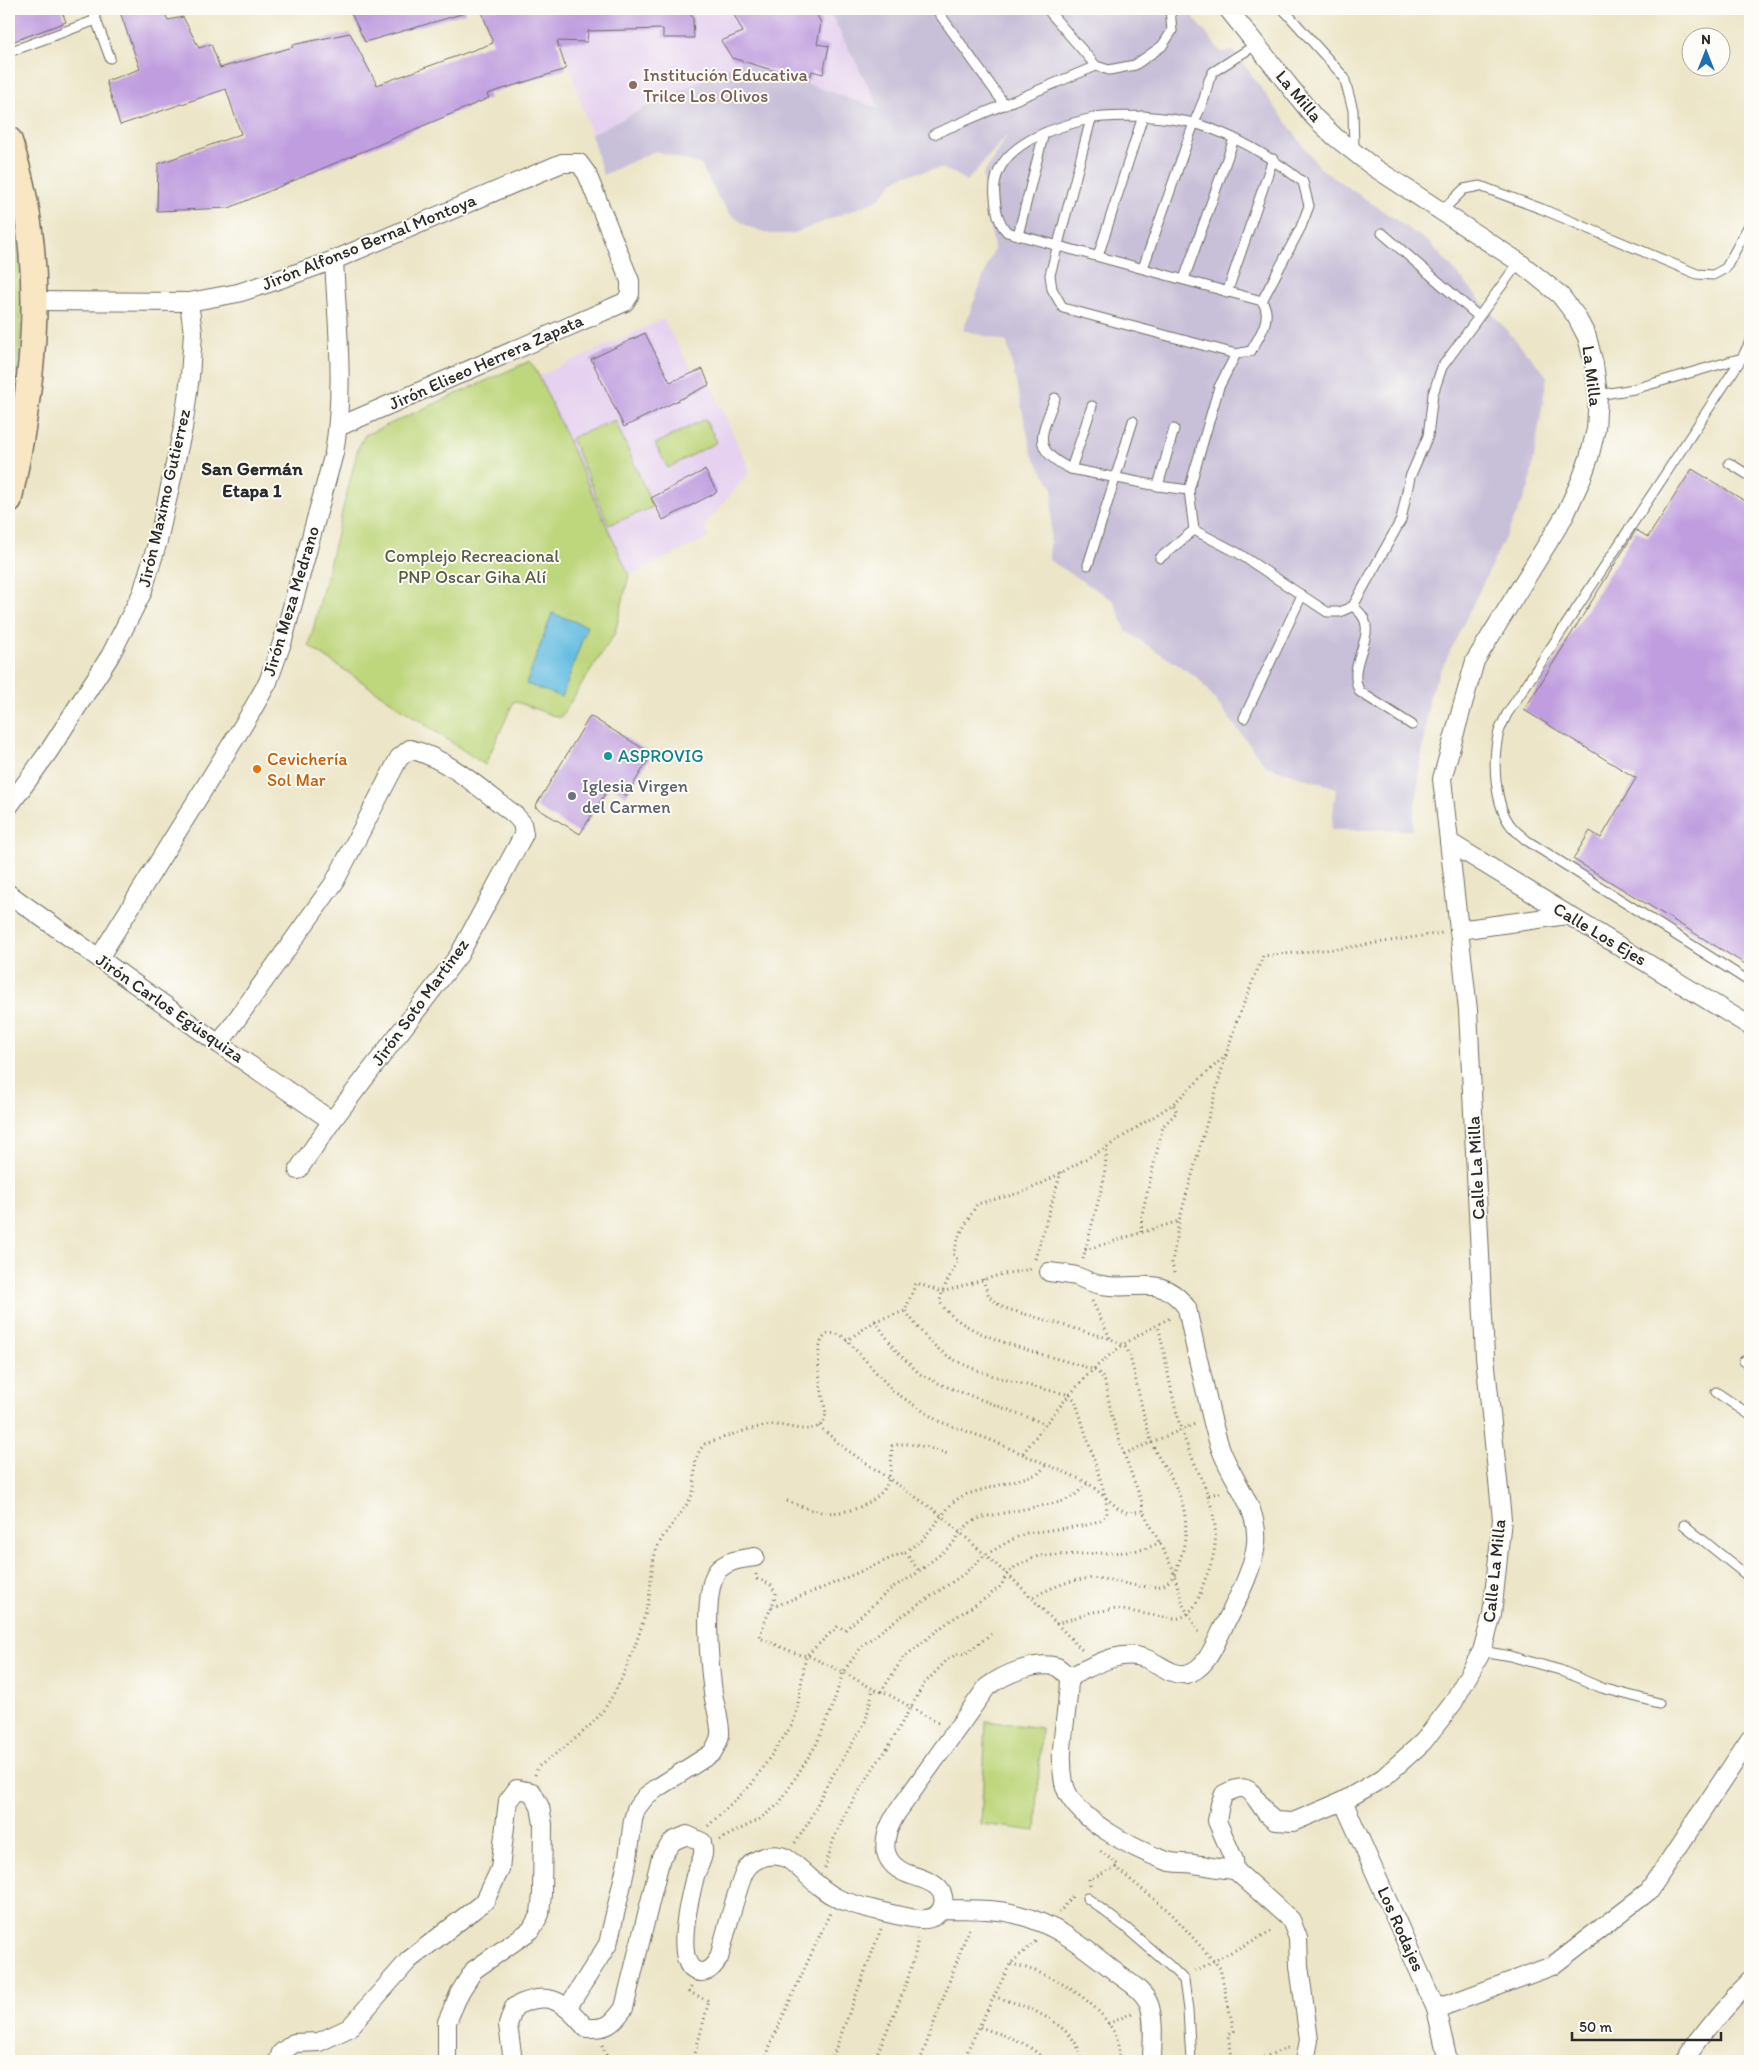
<svg xmlns="http://www.w3.org/2000/svg" width="1759" height="2070" font-family="Itim,sans-serif">
	<style>
		.built { fill: #e6d2f0 }
		.industrial { fill: #c8bfd8 }
		.green { fill: #bed67b; stroke: #748053 }
		.water { fill: #63bce1; stroke: #477486 }
		.building { fill: #bf9ddf }
		.lines { fill: none; stroke-linecap: round; stroke-linejoin: round }
		.service-casing { stroke: #6f6c62; stroke-width: 11 }
		.minor-casing { stroke: #6f6c62; stroke-width: 20 }
		.secondary-casing { stroke: #6f6c62; stroke-width: 28 }
		.path { stroke: #6f6c62; stroke-width: 3; stroke-dasharray: 1 4; stroke-linecap: butt }
		.service { stroke: #fff; stroke-width: 9 }
		.minor { stroke: #fff; stroke-width: 18 }
		.secondary { stroke: #f9e7c3; stroke-width: 25 }
		.education-dot { fill: #8d6e63; stroke: #fdfcf7; stroke-width: 2 }
		.culture-dot { fill: #0f9aa8; stroke: #fdfcf7; stroke-width: 2 }
		.food-dot { fill: #e8710a; stroke: #fdfcf7; stroke-width: 2 }
		.worship-dot { fill: #6b7280; stroke: #fdfcf7; stroke-width: 2 }
		.labels { text-anchor: middle; stroke-width: 4; stroke-linejoin: round; paint-order: stroke }
		.education-label { font-size: 18px; fill: #785e54; stroke: #fdfcf7; text-anchor: start }
		.street-label { font-size: 18px; fill: #2b2b2b; stroke: #fdfcf7 }
		.park-label { font-size: 18px; fill: #575e43; stroke: #fdfcf7 }
		.culture-label { font-size: 18px; fill: #0d838f; stroke: #fdfcf7; text-anchor: start }
		.food-label { font-size: 18px; fill: #c56008; stroke: #fdfcf7; text-anchor: start }
		.worship-label { font-size: 18px; fill: #5b616d; stroke: #fdfcf7; text-anchor: start }
		.neighbourhood-label { font-size: 19px; font-weight: bold; fill: #2b2b2b; stroke: #fdfcf7 }
	</style>
	<rect width="100%" height="100%" fill="#fdfcf7"/>
	<filter id="ink" filterUnits="userSpaceOnUse"><feTurbulence type="fractalNoise" baseFrequency=".02" numOctaves="2"/><feDisplacementMap in="SourceGraphic" scale="10" xChannelSelector="R" yChannelSelector="G"/><feConvolveMatrix kernelMatrix="1 2 1 2 8 2 1 2 1" color-interpolation-filters="sRGB"/></filter>
	<filter id="wash" filterUnits="userSpaceOnUse"><feTurbulence type="fractalNoise" baseFrequency=".0096" numOctaves="4" result="noise"/><feDisplacementMap in="SourceGraphic" scale="20" xChannelSelector="R" yChannelSelector="G"/><feGaussianBlur stdDeviation="1.12" result="paint"/><feColorMatrix in="noise" values="0 0 0 0 0 0 0 0 0 0 0 0 0 0 0 0 0 1.4 0 .05"/><feComposite in="paint" operator="in"/></filter>
	<g filter="url(#wash)">
		<rect width="100%" height="100%" fill="#ece5c7"/>
		<g class="built">
			<path d="M551 9H828L880 110 741 61 591 134Z"/>
			<path d="M663 319 692 370 702 366 750 471 704 526 708 538 629 575 539 376Z"/>
		</g>
		<path class="industrial" d="M828 9H1187L1221 52 1234 51 1320 168 1431 244 1547 376 1529 488 1430 693 1412 830H1331L1336 788 1266 766 1198 678 1126 631 1114 601 1049 560 1053 488 1032 454 1007 342 963 330 994 249 983 175 1009 133 966 182 956 174 940 168 905 175 893 182 878 200 792 234H771L749 227 731 215 718 197 701 165 655 151 603 175 591 134 741 61 880 109Z"/>
		<g class="green">
			<path d="M9 186C28 267 24 350 9 432Z"/>
			<path d="M530 361 539 376 629 575 615 633 560 718 514 701 485 765 309 646 358 448 365 435Z"/>
			<path d="M705 419 717 442 668 468 655 444Z"/>
			<path d="M615 420 653 507 609 525 571 438Z"/>
			<path d="M986 1721 1041 1728 1036 1831 981 1824Z"/>
		</g>
		<path class="water" d="M552 613 587 626 562 697 526 684Z"/>
		<g id="blocks">
			<g class="building">
				<path d="M9 9H61L66 22 9 43Z"/>
				<path d="M119 9H163L168 20 183 17 199 48 211 44 220 68 293 47 292 45 350 33 377 85 493 43 481 9H688L693 19 694 38H663V29L588 31 587 42 557 41 566 69 487 94 489 98 229 208 157 211 158 164 241 134 226 89 120 125 106 81 140 69Z"/>
				<path d="M349 9H464L465 13 365 42Z"/>
				<path d="M731 9H814L821 23 817 44 829 46 823 74 812 71 809 81 732 58 721 41 743 32Z"/>
				<path d="M645 333 670 382 703 369 709 385 624 427 591 359Z"/>
				<path d="M1692 469 1750 504V967L1573 859 1590 831 1601 838 1636 778 1524 710 1636 530 1648 537Z"/>
				<path d="M705 470 717 492 663 520 651 498Z"/>
				<path d="M590 716 652 754 626 796 610 786 580 834 535 807Z"/>
			</g>
		</g>
	</g>
	<g filter="url(#ink)">
		<use href="#blocks" fill-opacity="0" stroke="#6f6c62" stroke-width="1"/>
		<g class="lines">
			<g class="service-casing">
				<g id="service">
					<path d="M92 9 110 58"/>
					<path d="M936 9 1005 105"/>
					<path d="M1047 9 1096 66 1109 70 1135 65 1162 46 1172 31 1170 9"/>
					<path d="M1283 9 1344 77 1353 110 1354 151"/>
					<path d="M9 52 96 20"/>
					<path d="M1143 116C1160 118 1177 119 1193 123 1234 134 1271 157 1303 182L1309 206 1301 227 1262 301 1007 232C998 222 996 210 995 197 989 147 1051 128 1089 119 1106 115 1126 117 1143 116Z"/>
					<path d="M1091 119 1050 275 1052 289 1063 308 1236 354"/>
					<path d="M934 134 1096 66"/>
					<path d="M1441 212 1464 189 1480 186 1542 209 1697 274 1713 275 1726 268 1750 223"/>
					<path d="M1382 233 1478 316"/>
					<path d="M1018 235 1044 133"/>
					<path d="M1098 256 1143 116"/>
					<path d="M1143 268 1194 123 1204 99 1209 80 1213 72 1257 44"/>
					<path d="M1184 279 1234 139"/>
					<path d="M1227 293 1273 159"/>
					<path d="M1742 358 1507 714C1504 720 1501 726 1499 732 1492 758 1494 806 1512 827 1516 832 1522 836 1526 840L1750 982"/>
					<path d="M1598 395 1634 389 1742 358 1750 342"/>
					<path d="M1055 398C1042 434 1029 449 1071 469"/>
					<path d="M1092 406 1071 469 1158 486 1189 490"/>
					<path d="M1729 463 1750 476"/>
					<path d="M1158 486 1174 429"/>
					<path d="M1194 530 1238 553 1327 612H1340L1353 606 1401 520 1410 477 1428 436 1433 394 1442 367 1519 262"/>
					<path d="M1160 558 1194 530 1189 490 1219 387 1236 354 1251 351C1260 335 1273 317 1262 301"/>
					<path d="M1088 565 1133 421"/>
					<path d="M1353 606C1356 609 1361 613 1363 617 1376 638 1345 666 1360 692L1412 725"/>
					<path d="M1244 718 1302 595"/>
					<path d="M1744 1361 1750 1365"/>
					<path d="M1716 1392 1750 1415"/>
					<path d="M1684 1525 1750 1578"/>
					<path d="M1482 1651 1510 1656 1560 1670 1602 1688 1659 1703"/>
					<path d="M1087 1898 1125 1927 1170 1966 1184 1980 1188 2010 1191 2061"/>
				</g>
			</g>
			<g class="minor-casing">
				<g id="minor">
					<path d="M1228 9 1314 117 1335 137 1372 166 1519 262 1560 295 1576 316 1587 337 1594 364 1598 395 1596 429 1589 458 1581 480 1565 515 1475 661 1442 779 1468 1010 1485 1357 1502 1519 1492 1615 1482 1651 1453 1703 1423 1742 1383 1778 1343 1801 1293 1822 1275 1821C1271 1818 1266 1814 1264 1810 1250 1791 1249 1781 1224 1794L1220 1804 1217 1821 1234 1860 1235 1870"/>
					<path d="M35 301 189 302 238 293 269 283 334 260 562 163H579L587 174 630 281V294L625 302 338 427"/>
					<path d="M9 806 49 751 110 656 142 593 158 541 183 428 190 376 193 333 189 302"/>
					<path d="M1449 842 1750 1026"/>
					<path d="M9 894 219 1044 332 1121"/>
					<path d="M1459 930 1567 915"/>
					<path d="M99 958 247 719 268 682 283 640 334 453C345 389 337 323 334 260"/>
					<path d="M219 1044 334 883 399 758 410 749C449 759 483 791 515 815L522 823 524 834 459 955 332 1121 298 1170"/>
					<path d="M1049 1272C1058 1273 1067 1274 1076 1276 1084 1279 1093 1284 1102 1285 1136 1292 1161 1272 1187 1308 1193 1338 1200 1368 1207 1397 1211 1416 1215 1435 1222 1452 1234 1483 1259 1508 1256 1543 1254 1570 1233 1607 1221 1632 1214 1647 1205 1670 1186 1674 1170 1676 1158 1662 1144 1658 1118 1649 1092 1667 1069 1677"/>
					<path d="M1069 1677C1069 1712 1057 1747 1064 1783 1071 1818 1136 1850 1167 1861 1176 1864 1185 1862 1194 1864 1208 1866 1221 1869 1235 1870"/>
					<path d="M1343 1801 1436 2009 1448 2061"/>
					<path d="M1235 1870 1291 1920 1298 1938 1299 1966 1309 2040 1305 2061"/>
					<path d="M943 1909C966 1910 992 1908 1015 1914 1054 1923 1083 1946 1113 1970 1125 1980 1143 1989 1149 2004 1155 2021 1152 2044 1152 2061"/>
					<path d="M568 2007 608 1944 628 1858 633 1820 636 1809 646 1796 657 1788 712 1753C715 1748 719 1742 720 1735 721 1722 715 1707 713 1693 710 1670 701 1585 719 1569 729 1560 742 1559 755 1557"/>
					<path d="M1436 2009 1552 1966 1649 1891 1750 1739"/>
					<path d="M278 2061 281 2053 294 2043 319 2042 349 2028 409 1960 485 1901 500 1869 508 1801 517 1789 532 1792 540 1807 543 1824 542 1894 540 1914 531 1930 474 1970 460 1992 447 2022V2061"/>
					<path d="M513 2061 508 2025 514 2007C549 1989 563 2001 586 2028 607 2029 612 2025 624 2008L661 1857 673 1841 687 1835 702 1842C702 1846 704 1851 703 1854 702 1861 697 1869 695 1876 691 1893 670 1971 701 1972 710 1972 715 1964 719 1958 723 1943 740 1876 747 1868 756 1857 773 1852 786 1858 803 1868 817 1889 837 1898 848 1904 914 1921 926 1919 943 1917 950 1897 936 1886 929 1880 917 1877 908 1874 878 1862 882 1837 896 1814L987 1687C1003 1675 1036 1660 1057 1667 1061 1669 1065 1674 1069 1677"/>
					<path d="M1684 2061C1703 2031 1725 2006 1750 1981"/>
				</g>
			</g>
			<g class="secondary-casing">
				<path id="secondary" d="M9 140C49 261 35 378 9 500"/>
			</g>
			<g class="path">
				<path d="M1141 1232 1142 1214 1163 1126 1177 1112 1173 1104"/>
				<path d="M1085 1250 1179 1221"/>
				<path d="M1035 1259 1061 1172"/>
				<path d="M1083 1259 1104 1179 1107 1147"/>
				<path d="M1174 1273 1172 1263 1179 1221 1226 1055 1237 1020 1263 956 1344 948 1442 933"/>
				<path d="M983 1279C988 1296 989 1299 1004 1308L1111 1339 1124 1345 1129 1353C1137 1382 1142 1412 1151 1441 1156 1456 1166 1467 1173 1481 1188 1511 1190 1533 1178 1565 1175 1574 1170 1584 1160 1586 1141 1590 1122 1581 1103 1579 1076 1576 1055 1586 1031 1598"/>
				<path d="M1092 1301 1110 1338"/>
				<path d="M875 1321 896 1351 920 1374 942 1385 1046 1424"/>
				<path d="M846 1341 875 1321 905 1311 916 1283 942 1292 1003 1274 1031 1269"/>
				<path d="M819 1426 844 1448 936 1511 1018 1584 1084 1652"/>
				<path d="M1023 1453C1054 1414 1084 1371 1126 1343 1140 1334 1155 1326 1170 1318"/>
				<path d="M1124 1454 1195 1424"/>
				<path d="M1209 1495 1223 1492"/>
				<path d="M787 1501C797 1504 806 1509 816 1511 839 1517 876 1507 887 1484 892 1473 891 1457 892 1446 910 1440 931 1449 948 1454"/>
				<path d="M1143 1511 1142 1502 1124 1454 1112 1417 1105 1382 1101 1375 1094 1370C1056 1356 957 1338 940 1301L942 1292 958 1260 953 1254 959 1236 977 1204 1023 1192 1041 1184 1107 1147 1173 1104 1226 1055"/>
				<path d="M905 1552 922 1540 953 1502 964 1495 1038 1474 1047 1464"/>
				<path d="M756 1574 757 1579 770 1584 776 1593C773 1609 762 1622 760 1638L800 1655 809 1656 843 1672 873 1689 886 1693 940 1724"/>
				<path d="M772 1607 818 1590 905 1552 919 1571"/>
				<path d="M1056 1624 1092 1612 1117 1609 1174 1619C1191 1617 1197 1604 1202 1588 1206 1576 1212 1564 1214 1552 1222 1506 1194 1470 1181 1429 1171 1395 1166 1359 1158 1325"/>
				<path d="M881 1692 903 1658 948 1622 986 1598 1001 1586 1007 1574 1015 1567 1038 1556 1127 1552 1145 1549 1161 1542"/>
				<path d="M535 1775 538 1767C558 1752 580 1737 597 1718 620 1692 638 1641 647 1608 652 1589 650 1566 657 1548 665 1529 682 1516 691 1497 700 1478 688 1461 705 1444 722 1438 759 1424 777 1425 790 1426 806 1433 819 1426 824 1423 825 1418 826 1413 823 1397 803 1316 844 1337L893 1391 938 1421 988 1439 1071 1475 1088 1483 1118 1508 1128 1513 1143 1511 1172 1567 1183 1605 1200 1634"/>
				<path d="M708 1826 751 1785 792 1725 796 1714 806 1656 838 1626 845 1630 893 1587 913 1576 952 1545 960 1532 970 1523 983 1517 1061 1502 1074 1496 1088 1483"/>
				<path d="M719 1840 760 1819 779 1804 816 1745 832 1708 843 1672 863 1645 893 1622 964 1574 985 1555 1015 1538 1027 1533 1088 1525 1100 1520 1107 1514 1106 1498 1075 1400 1070 1395C1031 1386 966 1374 936 1347 924 1337 915 1323 905 1311"/>
				<path d="M795 1843 810 1820 825 1788 860 1731 866 1720 873 1689"/>
				<path d="M1115 1867 1171 1913 1220 1968 1234 2031 1228 2036 1233 2061"/>
				<path d="M825 1868 833 1841 845 1814 876 1764 889 1746 924 1684 947 1660 957 1654H965L991 1634"/>
				<path d="M1090 1885 1089 1879 1114 1869 1118 1865 1098 1849"/>
				<path d="M1059 1913 1074 1894"/>
				<path d="M1011 1964C1049 1972 1096 1998 1115 2034 1119 2043 1119 2052 1119 2061"/>
				<path d="M1195 1971 1273 1930"/>
				<path d="M691 1987 689 1992 709 2001 693 2061"/>
				<path d="M994 1997C1023 2003 1081 2027 1081 2061"/>
				<path d="M1108 2024 1132 2013"/>
				<path d="M980 2027C1001 2035 1031 2041 1044 2061"/>
				<path d="M602 2045 609 2061"/>
				<path d="M765 2061 772 2040 830 1913"/>
				<path d="M831 2061 881 1929"/>
				<path d="M874 2061C889 2024 913 1977 918 1937"/>
				<path d="M920 2061 969 1928"/>
				<path d="M966 2061 968 2049 1010 1964 1036 1941"/>
				<path d="M1254 2061 1290 2047"/>
			</g>
			<use href="#service" class="service"/>
			<use href="#minor" class="minor"/>
			<use href="#secondary" class="secondary"/>
		</g>
	</g>
	<circle class="education-dot" cx="633" cy="85" r="5"/>
	<circle class="culture-dot" cx="608" cy="756" r="5"/>
	<circle class="food-dot" cx="257" cy="769" r="5"/>
	<circle class="worship-dot" cx="572" cy="796" r="5"/>
	<g class="labels">
		<g class="education-label">
			<text x="643" y="81">Institución Educativa<tspan x="643" dy="21">Trilce Los Olivos</tspan></text>
		</g>
		<g class="street-label">
			<text transform="translate(1299 96) rotate(50)" y="6">La Milla</text>
			<text transform="translate(369 242) rotate(-22)" y="6">Jirón Alfonso Bernal Montoya</text>
			<text transform="translate(486 362) rotate(-24)" y="6">Jirón Eliseo Herrera Zapata</text>
			<text transform="translate(1592 376) rotate(83)" y="6">La Milla</text>
			<text transform="translate(164 498) rotate(-77)" y="6">Jirón Maximo Gutierrez</text>
			<text transform="translate(291 601) rotate(-73)" y="6">Jirón Meza Medrano</text>
			<text transform="translate(1600 934) rotate(31)" y="6">Calle Los Ejes</text>
			<text transform="translate(420 1002) rotate(-54)" y="6">Jirón Soto Martinez</text>
			<text transform="translate(170 1008) rotate(35)" y="6">Jirón Carlos Egúsquiza</text>
			<text transform="translate(1476 1168) rotate(-93)" y="6">Calle La Milla</text>
			<text transform="translate(1494 1571) rotate(-84)" y="6">Calle La Milla</text>
			<text transform="translate(1401 1929) rotate(66)" y="6">Los Rodajes</text>
		</g>
		<g class="park-label">
			<text x="472" y="562">Complejo Recreacional<tspan x="472" dy="21">PNP Oscar Giha Alí</tspan></text>
		</g>
		<g class="culture-label">
			<text x="618" y="762">ASPROVIG</text>
		</g>
		<g class="food-label">
			<text x="267" y="765">Cevichería<tspan x="267" dy="21">Sol Mar</tspan></text>
		</g>
		<g class="worship-label">
			<text x="582" y="792">Iglesia Virgen<tspan x="582" dy="21">del Carmen</tspan></text>
		</g>
		<g class="neighbourhood-label">
			<text x="252" y="475">San Germán<tspan x="252" dy="22">Etapa 1</tspan></text>
		</g>
	</g>
	<rect width="1759" height="2070" fill="none" stroke="#fdfcf7" stroke-width="30"/>
	<g transform="translate(1706 52)"><circle r="24" fill="#fdfcf7" stroke="#a9a8a5"/>
	<path d="M0-4L9 19L0 12L-9 19Z" fill="#1f6fb2"/>
	<text y="-8" font-size="14" font-weight="bold" text-anchor="middle" fill="#2b2b2b">N</text>
	</g>
	<path d="M1572 2032v8h149v-8" fill="none" stroke="#2b2b2b" stroke-width="2.5"/>
	<text x="1579" y="2032" font-size="15" fill="#2b2b2b" stroke="#fdfcf7" stroke-width="4" paint-order="stroke">50 m</text>
</svg>
